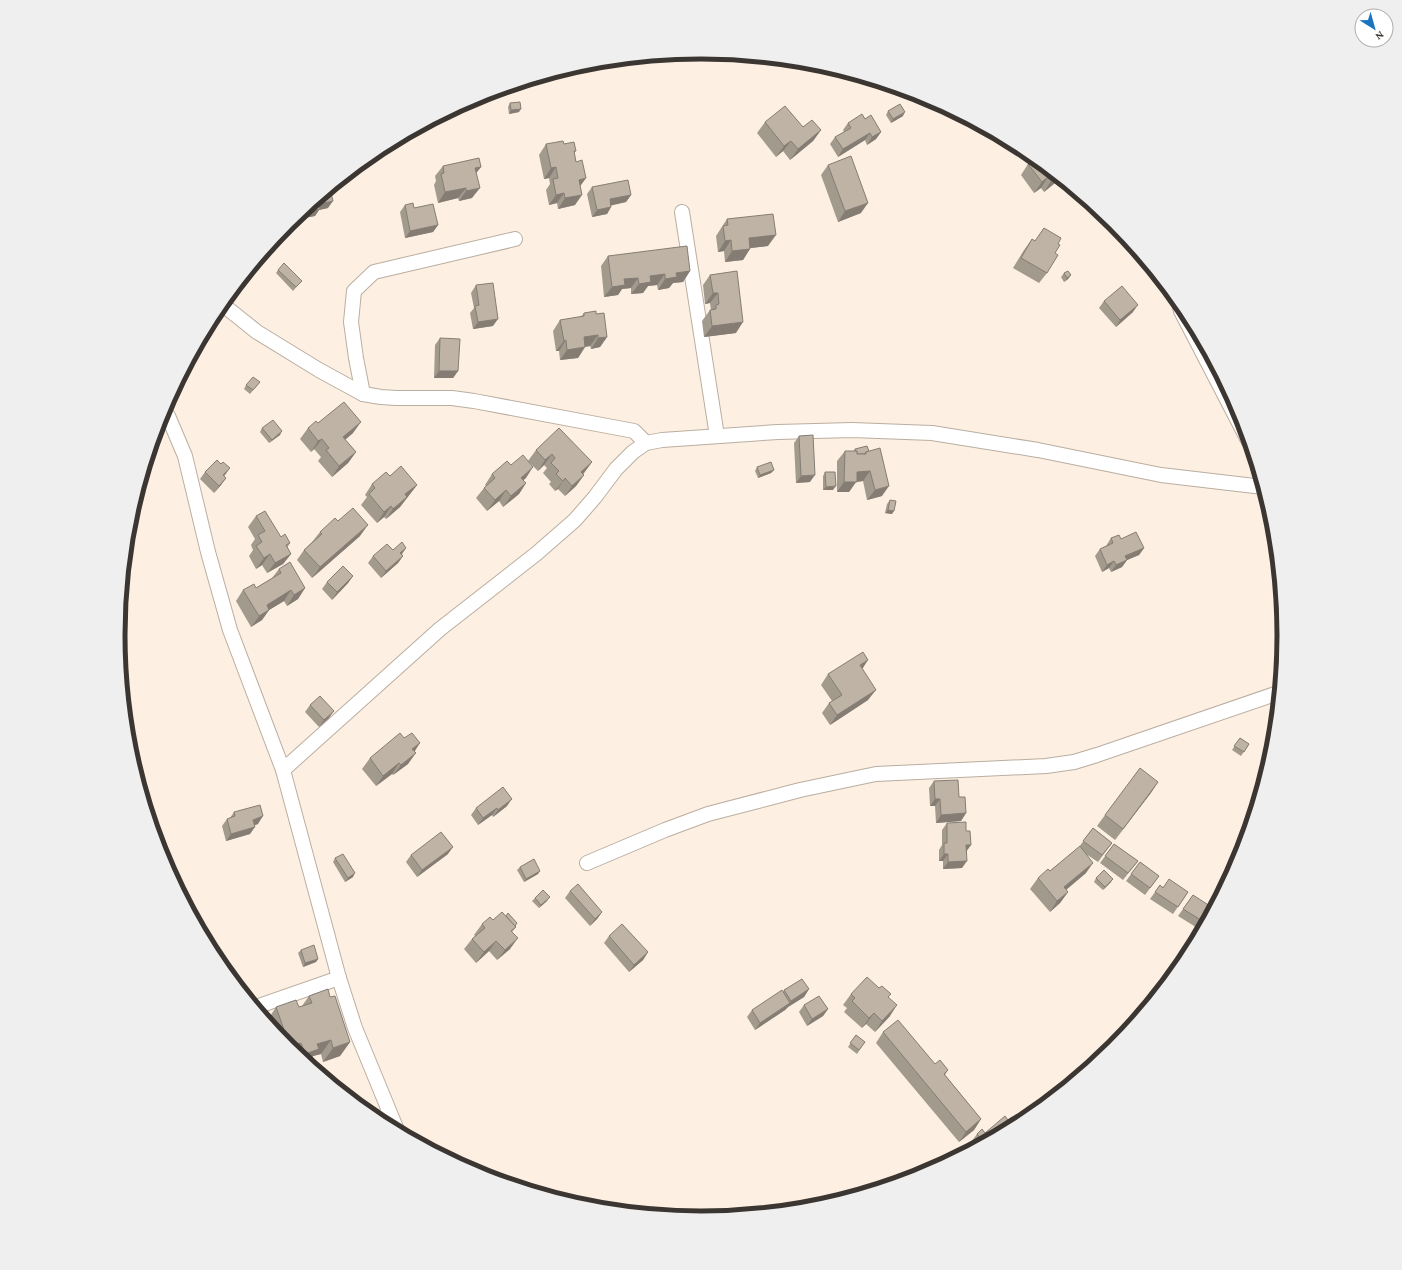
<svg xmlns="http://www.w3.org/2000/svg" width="1402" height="1270" font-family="'Crimson Pro',serif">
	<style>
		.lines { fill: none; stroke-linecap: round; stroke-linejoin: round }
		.street-casing { stroke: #baaea1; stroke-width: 16 }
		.street { stroke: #fff; stroke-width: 14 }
		.wall { fill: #a39a8e }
		.shaded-wall { fill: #857d74 }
		.building { fill: #beb3a5; stroke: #857d74 }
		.rim { fill: none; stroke: #3b3631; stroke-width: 5 }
	</style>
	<rect width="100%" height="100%" fill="#fdf0e2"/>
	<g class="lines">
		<g class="street-casing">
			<g id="street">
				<path d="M682 212 717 436"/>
				<path d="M1179 303 1181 311 1249 442"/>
				<path d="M222 304 257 332 319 370 363 394 381 397 396 398H452L474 401 634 431 646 443"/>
				<path d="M363 394 356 358 351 322 354 291 374 272 515 239"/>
				<path d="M163 410 168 416 185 456 208 552 230 630 283 770 339 978 355 1028 397 1130"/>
				<path d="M283 770 440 629 536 554 575 520 595 497 616 469 633 452 646 443 662 440 778 432 852 430 932 433 1038 450 1161 475 1263 487"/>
				<path d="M587 863 665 830 708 814 800 790 852 779 876 774 1046 766 1074 762 1097 755 1278 693"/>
				<path d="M256 1007 339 978"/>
				<path d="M378 1120 389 1113"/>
			</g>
		</g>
		<use href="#street" class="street"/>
	</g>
	<g class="wall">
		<path d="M510 103 519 112 509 114 508 107Z"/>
		<path d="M888 111 903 116 891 123 886 115Z"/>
		<path d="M865 119 881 132 876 139 867 145 865 140 838 157 830 144 835 137 844 132 843 130 848 123Z"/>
		<path d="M765 122 803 127 821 130 813 141 790 160 783 151 776 157 757 133Z"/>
		<path d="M546 144H564L576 151 574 153 576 162 586 178 580 186 575 205 558 209 557 203 549 205 546 190 550 184 549 178 544 179 539 155Z"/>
		<path d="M1035 159 1059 178 1055 183 1044 192 1041 188 1034 193 1021 175 1028 164Z"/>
		<path d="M828 165 861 213 838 222 821 175Z"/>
		<path d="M443 166 481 167 476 173 472 198 459 201 458 198 438 203 434 185 436 181 435 176Z"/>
		<path d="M592 187 631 195 626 202 611 205V207L607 214 592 217 587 194Z"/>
		<path d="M330 189 328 208 319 210 315 216 304 218 303 211Z"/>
		<path d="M405 205 438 225 433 232 405 238 400 212Z"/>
		<path d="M727 219 768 246 750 248 743 260 725 262 724 251 718 252 716 236Z"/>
		<path d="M1044 228 1058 244 1047 273 1039 283 1013 268 1024 250 1032 239 1035 241Z"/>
		<path d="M608 256 690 271 683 282 673 283 669 288 658 290 657 285 648 286 643 293 631 294V288L622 289 618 295 604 297 601 266Z"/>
		<path d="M278 270 299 284 293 291 276 273Z"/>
		<path d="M1064 273 1071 275 1068 279 1064 282 1061 277Z"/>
		<path d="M710 275 736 333 704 337 702 321 710 310H711L710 303 705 304 703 285Z"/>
		<path d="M476 285 493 326 473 329 470 313 474 308 471 293Z"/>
		<path d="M1104 301 1133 312 1116 327 1099 308Z"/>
		<path d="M584 313 596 314 607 337 600 347 591 349 590 346 585 347 578 358 560 360 559 351H556L553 331 560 320 581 317Z"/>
		<path d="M440 338 458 371 453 378H434L435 345Z"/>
		<path d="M260 382 250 394 244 389 246 385Z"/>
		<path d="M318 423 353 433 345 440 356 452 348 463 332 477 318 461 321 457 314 449 311 452 300 439 308 428Z"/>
		<path d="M262 428 280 435 269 443 260 432Z"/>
		<path d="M799 436 810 482 796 483 794 443Z"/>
		<path d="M867 446 882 496 867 500 863 481 856 482 849 492H837V461L845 451H854L855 449Z"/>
		<path d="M536 450 592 462 583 474 584 475 576 486 565 496 558 489 555 491 549 484 551 482 543 473 547 468 544 465 538 471 528 461Z"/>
		<path d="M511 465 526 478 523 480 526 483 519 494 503 507 499 501 487 511 476 498 484 488 486 486 485 485 492 474Z"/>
		<path d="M757 467 774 470 771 473 758 478 755 471Z"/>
		<path d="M205 472 226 478 221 485 214 493 200 479Z"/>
		<path d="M825 472 833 490H823V476Z"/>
		<path d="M390 476 417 485 400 507 386 519 384 517 377 523 361 505 367 497 365 495 372 484Z"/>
		<path d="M890 500 892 514 885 513 887 504Z"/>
		<path d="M256 516 281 537 290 543 287 548 291 554 283 564 267 573 262 565 256 569 249 556 253 550 251 545 255 539 248 527Z"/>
		<path d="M338 521 360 536 312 578 297 560 304 550 312 542 320 532Z"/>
		<path d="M1111 538 1121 539 1144 548 1139 555 1127 560 1122 567 1111 572 1109 568 1102 572 1095 556 1100 549 1106 546Z"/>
		<path d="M406 548 402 554 403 556 398 563 381 578 368 563 373 556 393 550Z"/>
		<path d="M279 569 305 588 298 599 287 606 284 601 269 610 262 620 251 627 236 601 243 590 256 588 272 578Z"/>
		<path d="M353 576 348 583 332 600 322 589 327 582Z"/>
		<path d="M862 669 868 700 830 725 822 713 829 703 832 701 821 685 828 674Z"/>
		<path d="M310 705 329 718 319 727 305 712Z"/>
		<path d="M1240 738 1249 744 1241 756 1232 750Z"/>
		<path d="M414 752 408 764 393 775 392 774 376 786 362 769 370 758Z"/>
		<path d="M934 781 959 797 966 813 961 821 936 823 935 806H930L929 788Z"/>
		<path d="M1158 782 1115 840 1097 826 1105 815Z"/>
		<path d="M507 806 493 817 492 815 478 825 471 815 476 808Z"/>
		<path d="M234 812 258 824 255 825 250 834 226 841 222 826 227 819 230 818Z"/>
		<path d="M947 823 967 851 962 868 943 869V861H939V850L942 845V830Z"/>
		<path d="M1093 828 1112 843 1098 862 1086 854V873L1066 890 1068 892 1060 903 1050 912 1030 889 1038 878 1050 871 1079 847Z"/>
		<path d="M1114 844 1138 861 1123 880 1100 863Z"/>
		<path d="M448 854 417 877 406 862 411 855Z"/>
		<path d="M335 858 353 877 345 882 333 862Z"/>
		<path d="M1140 862 1159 876 1145 895 1126 881Z"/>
		<path d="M520 867 538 874 524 882 517 870Z"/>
		<path d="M1096 878 1111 882 1103 890 1094 882Z"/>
		<path d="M1160 885 1163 887 1188 892 1173 914 1150 899Z"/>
		<path d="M570 891 602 912 597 919 590 926 565 898Z"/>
		<path d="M1193 895 1212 910 1199 929 1178 916Z"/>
		<path d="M535 898 547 901 539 908 532 901Z"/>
		<path d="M493 920 516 927 512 932 510 949 497 960 489 951 476 963 464 949 472 939 475 936 474 935 482 924Z"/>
		<path d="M609 936 648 952 643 960 629 972 604 943Z"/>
		<path d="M301 950 318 959 316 962 303 967 298 953Z"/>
		<path d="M809 989 804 997 788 1007 785 1010 755 1030 747 1017 752 1010 783 992 784 990Z"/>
		<path d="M851 994 889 997 890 1016 875 1032 866 1024 862 1028 844 1012 847 1008 843 1005Z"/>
		<path d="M309 996 330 997 350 1042 340 1056 323 1062 321 1054 313 1056 309 1063H308L289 1047 267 1021 276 1007H299L302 1006Z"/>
		<path d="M804 1005 828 1009 823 1016 807 1026 799 1012Z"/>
		<path d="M883 1032 935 1064 948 1070 945 1075 981 1119 974 1130 959 1142 876 1043Z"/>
		<path d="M856 1035 865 1042 857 1054 848 1047Z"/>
		<path d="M1008 1120 1016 1122 1013 1126 967 1151 970 1146 969 1145 977 1134 985 1133Z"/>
	</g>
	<g class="shaded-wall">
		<path d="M574 67 572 70 555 74 556 73Z"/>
		<path d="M521 109 519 112 509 114 511 110Z"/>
		<path d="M905 112 903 116 891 123 893 119Z"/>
		<path d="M821 130 813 141 790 160 798 149Z"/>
		<path d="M881 132 876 139 867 145 872 137Z"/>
		<path d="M870 133 865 140 838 157 843 149Z"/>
		<path d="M791 141 783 151 776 157 784 146Z"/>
		<path d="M481 167 473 177 475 168Z"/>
		<path d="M556 167 549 178 544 179 551 168Z"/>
		<path d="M1048 177 1041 188 1034 193 1042 182Z"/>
		<path d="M1057 177 1059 178 1055 183 1044 192 1051 181Z"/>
		<path d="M586 178 578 189 579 180Z"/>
		<path d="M466 188 458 198 438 203 445 192Z"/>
		<path d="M480 188 472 198 459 201 466 191Z"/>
		<path d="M564 193 557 203 549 205 556 195Z"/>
		<path d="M582 195 575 205 558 209 565 198Z"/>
		<path d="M631 195 626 202 605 207 610 199Z"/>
		<path d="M333 201 328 208 319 210 315 216 304 218 309 211 319 204Z"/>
		<path d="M868 203 861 213 838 222 845 211Z"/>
		<path d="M611 207 607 214 592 217 597 210Z"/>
		<path d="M438 225 433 232 405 238 410 231Z"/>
		<path d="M776 235 768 246 742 249 749 238Z"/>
		<path d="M731 240 724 251 718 252 725 241Z"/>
		<path d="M750 249 743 260 725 262 732 251Z"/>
		<path d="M690 271 683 282 673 283 669 288 658 290 665 279 676 273Z"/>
		<path d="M665 274 657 285 648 286 643 293 631 294 639 284 650 276Z"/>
		<path d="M1071 275 1068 279 1064 282 1067 278Z"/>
		<path d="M638 278 631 288 622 289 618 295 604 297 612 287 624 279Z"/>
		<path d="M713 293H718L710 303 705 304Z"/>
		<path d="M1138 305 1133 312 1116 327 1120 320Z"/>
		<path d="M498 319 493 326 473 329 478 322Z"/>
		<path d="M743 322 736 333 704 337 712 326Z"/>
		<path d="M598 335 590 346 577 348 584 337Z"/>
		<path d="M607 337 600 347 591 349 598 338Z"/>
		<path d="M566 340 559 351H556L564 341Z"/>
		<path d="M585 347 578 358 560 360 567 350Z"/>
		<path d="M439 371H458L453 378H434Z"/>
		<path d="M361 422 353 433 335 448 343 437Z"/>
		<path d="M282 431 280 435 269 443 272 440Z"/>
		<path d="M322 439 314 449 311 452 318 441Z"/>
		<path d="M356 452 348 463 332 477 339 466Z"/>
		<path d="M552 454 544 465 538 471 545 460Z"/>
		<path d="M592 462 584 473 574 483 581 472Z"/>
		<path d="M533 467 526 478 514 488 521 478Z"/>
		<path d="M230 468 225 475 218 482 223 475Z"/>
		<path d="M774 470 771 473 758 478 760 475Z"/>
		<path d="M870 471 863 481 856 482 849 492H837L844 482 857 472Z"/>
		<path d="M584 475 576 486 565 496 572 486Z"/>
		<path d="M815 475 810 482 796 483 801 476Z"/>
		<path d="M226 478 221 485 214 493 219 486Z"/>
		<path d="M565 478 558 489 555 491 563 481Z"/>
		<path d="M526 483 519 494 503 507 511 496Z"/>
		<path d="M417 485 400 507 386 519 393 509 405 494Z"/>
		<path d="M836 486 833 490H823L826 487Z"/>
		<path d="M889 486 882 496 867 500 875 490Z"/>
		<path d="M506 490 499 501 487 511 495 500Z"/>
		<path d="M391 506 384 517 377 523 384 512Z"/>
		<path d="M888 510 894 511 892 514 885 513Z"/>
		<path d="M368 525 360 536 312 578 320 567Z"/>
		<path d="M406 548 401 555 400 553Z"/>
		<path d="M1144 548 1139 555 1120 563 1125 556Z"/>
		<path d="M270 554 262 565 256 569 264 558Z"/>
		<path d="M291 554 283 564 267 573 275 563Z"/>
		<path d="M403 556 398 563 381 578 386 571Z"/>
		<path d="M1127 560 1122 567 1111 572 1116 565Z"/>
		<path d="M1114 561 1109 568 1102 572 1107 565Z"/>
		<path d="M353 576 348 583 332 600 337 592Z"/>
		<path d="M305 588 298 599 287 606 294 595Z"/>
		<path d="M291 590 284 601 269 610 262 620 251 627 267 605Z"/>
		<path d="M868 660 861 671 860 665Z"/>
		<path d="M876 690 868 700 830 725 837 715Z"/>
		<path d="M334 711 329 718 319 727 324 720Z"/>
		<path d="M420 743 413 754 412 749Z"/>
		<path d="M416 753 408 764 393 775 401 765Z"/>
		<path d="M399 763 392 774 376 786 383 776Z"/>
		<path d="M1158 782 1151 793 1115 840 1123 829Z"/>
		<path d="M512 799 507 806 493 817 498 810Z"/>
		<path d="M935 799H940L935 806H930Z"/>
		<path d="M497 808 492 815 478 825 483 818Z"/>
		<path d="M966 813 961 821 936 823 941 815Z"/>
		<path d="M263 816 258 824 248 827 253 820Z"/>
		<path d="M255 827 250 834 226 841 231 834Z"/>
		<path d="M966 845H971L966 852Z"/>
		<path d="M453 847 448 854 417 877 422 870Z"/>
		<path d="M944 854H948L943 861H939Z"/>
		<path d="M967 861 962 868 943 869 948 862Z"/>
		<path d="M1093 863 1086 873 1056 898 1064 887Z"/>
		<path d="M540 871 538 874 524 882 526 879Z"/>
		<path d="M355 873 353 877 345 882 348 878Z"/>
		<path d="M1113 879 1111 882 1103 890 1105 887Z"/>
		<path d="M1068 892 1060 903 1050 912 1057 901Z"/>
		<path d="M550 897 547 901 539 908 541 905Z"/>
		<path d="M602 912 597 919 590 926 595 919Z"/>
		<path d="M518 938 510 949 497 960 505 950Z"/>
		<path d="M496 941 489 951 476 963 484 952Z"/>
		<path d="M648 952 643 960 629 972 634 965Z"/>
		<path d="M318 959 316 962 303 967 305 963Z"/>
		<path d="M809 989 804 997 788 1007 785 1010 755 1030 760 1023 789 1004 791 1001Z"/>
		<path d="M897 1005 890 1016 875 1032 882 1021Z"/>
		<path d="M828 1009 823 1016 807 1026 812 1019Z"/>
		<path d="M874 1013 866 1024 862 1028 869 1018Z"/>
		<path d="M331 1040 321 1054 313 1056 309 1063H308L302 1058 305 1054 317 1044Z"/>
		<path d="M350 1042 340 1056 323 1062 333 1048Z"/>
		<path d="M301 1043 295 1052 289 1048 290 1047Z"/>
		<path d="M981 1119 974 1130 959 1142 966 1132Z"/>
	</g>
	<g class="building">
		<path d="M520 102 521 109 511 110 510 103Z"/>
		<path d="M900 104 905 112 893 119 888 111Z"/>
		<path d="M785 106 803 127 812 120 821 130 798 149 791 141 784 146 765 122Z"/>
		<path d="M862 114 865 119 871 115 881 132 872 137 870 133 843 149 835 137 851 128 848 123Z"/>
		<path d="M563 141 564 144 574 142 576 151H574L576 162 582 160 586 178 579 180 582 195 565 198 564 193 556 195 553 179 558 178 556 167 551 168 546 144Z"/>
		<path d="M851 156 868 203 845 211 828 165Z"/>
		<path d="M479 158 481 167 475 168 480 188 466 191V188L445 192 441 174 444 173 443 166Z"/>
		<path d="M1035 159 1057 177 1051 181 1048 177 1042 182 1028 164Z"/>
		<path d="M628 180 631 195 610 199 611 207 597 210 592 187Z"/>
		<path d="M330 189 333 201 319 204 320 209 309 211 308 207Z"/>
		<path d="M413 203 414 208 433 204 438 225 410 231 405 205Z"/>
		<path d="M773 214 776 235 749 238 750 249 732 251 731 240 725 241 723 226 728 225 727 219Z"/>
		<path d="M1044 228 1061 238 1058 244 1060 245 1055 253 1058 255 1047 273 1021 258 1032 239 1035 241Z"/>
		<path d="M687 246 690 271 676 273 677 277 665 279V274L650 276 651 282 639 284 638 278 624 279 625 285 612 287 608 256Z"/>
		<path d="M284 263 302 281 296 287 278 270Z"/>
		<path d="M737 271 743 322 712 326 710 310 716 309V305L719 304 718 293H713L710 275Z"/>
		<path d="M1068 271 1071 275 1067 278 1064 273Z"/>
		<path d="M493 283 498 319 478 322 475 306 479 305 476 285Z"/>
		<path d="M1122 286 1138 305 1120 320 1104 301Z"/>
		<path d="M596 311V314L604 313 607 337 598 338V335L584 337 585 347 567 350 566 340 564 341 560 320 584 316V313Z"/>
		<path d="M440 338 460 339 458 371H439Z"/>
		<path d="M253 377 260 382 253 390 246 385Z"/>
		<path d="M344 402 361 422 343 437 356 452 339 466 326 450 329 448 322 439 318 441 308 428 316 421 318 423Z"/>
		<path d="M273 420 282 431 272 440 262 428Z"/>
		<path d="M559 428 592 462 581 472 584 475 572 486 565 478 563 481 556 474 559 471 551 463 555 458 552 454 545 460 536 450Z"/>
		<path d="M813 435 815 475 801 476 799 436Z"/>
		<path d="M867 446 869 451 866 452 864 454H857V451H855V449Z"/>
		<path d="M880 448 889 486 875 490 870 471 857 472V482H844L845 451H857V454H866V452Z"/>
		<path d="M523 455 533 467 521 478 526 483 511 496 506 490 495 500 484 488 495 478 492 474 507 461 511 465Z"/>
		<path d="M217 460 221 464 223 462 230 468 223 475 226 478 219 486 205 472Z"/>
		<path d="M771 462 774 470 760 475 757 467Z"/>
		<path d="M401 466 417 485 405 494 407 497 393 509 391 506 384 512 369 494 375 488 372 484 386 472 390 476Z"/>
		<path d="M825 472H835L836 486 826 487Z"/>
		<path d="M890 500 896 501 894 511 888 510Z"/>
		<path d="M353 508 368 525 320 567 304 550 322 534 320 532 335 518 338 521Z"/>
		<path d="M265 511 281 537 285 534 290 543 286 545 291 554 275 563 270 554 264 558 256 546 262 542 258 535 265 531 256 516Z"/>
		<path d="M1136 532 1144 548 1125 556 1127 560 1116 565 1114 561 1107 565 1100 549 1113 543 1111 538 1119 535 1121 539Z"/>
		<path d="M402 542 406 548 400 553 403 556 386 571 373 556 387 544 393 550Z"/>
		<path d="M290 562 305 588 294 595 291 590 267 605 269 610 259 616 243 590 254 584 256 588 281 573 279 569Z"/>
		<path d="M343 566 353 576 337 592 327 582Z"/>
		<path d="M863 652 868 660 860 665 876 690 837 715 829 703 842 695 828 674Z"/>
		<path d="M320 696 334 711 324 720 310 705Z"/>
		<path d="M400 733 404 738 412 733 420 743 412 749 416 753 401 765 399 763 383 776 370 758Z"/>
		<path d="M1240 738 1249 744 1244 752 1234 746Z"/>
		<path d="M1140 768 1158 782 1123 829 1105 815Z"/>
		<path d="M958 780 959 797H965L966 813 941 815 940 799H935L934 781Z"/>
		<path d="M503 787 512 799 498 810 497 808 483 818 476 808Z"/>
		<path d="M260 805 263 816 253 820 255 827 231 834 227 819 235 816 234 812Z"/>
		<path d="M966 822V831H970L971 845H966L967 861 948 862V854H944V843H947V823Z"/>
		<path d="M1093 828 1112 843 1102 855 1083 841Z"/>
		<path d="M441 832 453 847 422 870 411 855Z"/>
		<path d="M1114 844 1138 861 1128 873 1105 856Z"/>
		<path d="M1080 846 1093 863 1064 887 1068 892 1057 901 1038 878 1048 869 1050 871Z"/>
		<path d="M343 854 355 873 348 878 335 858Z"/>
		<path d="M534 859 540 871 526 879 520 867Z"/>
		<path d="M1140 862 1159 876 1150 888 1131 874Z"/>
		<path d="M1104 870 1113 879 1105 887 1096 878Z"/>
		<path d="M1169 879 1188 892 1178 907 1155 892 1160 885 1163 888Z"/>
		<path d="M578 884 602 912 595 919 570 891Z"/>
		<path d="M543 890 550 897 541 905 535 898Z"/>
		<path d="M1193 895 1213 908 1204 922 1183 909Z"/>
		<path d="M502 912 516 927 511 931 518 938 505 950 496 941 484 952 472 939 485 928 482 924 490 917 493 920Z"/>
		<path d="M508 913 517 923 515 926 506 916Z"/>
		<path d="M622 924 648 952 634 965 609 936Z"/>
		<path d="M314 945 318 959 305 963 301 950Z"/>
		<path d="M867 977 879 988 882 986 891 994 888 997 897 1005 882 1021 874 1013 869 1018 852 1001 855 998 851 994Z"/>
		<path d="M802 979 809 989 791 1001 784 990Z"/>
		<path d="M328 989 330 997 335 996 350 1042 333 1048 331 1040 317 1044 319 1049 305 1054 301 1043 290 1047 276 1007 296 1000 299 1007 312 1003 309 996Z"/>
		<path d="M782 990 790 1003 760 1023 752 1010Z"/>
		<path d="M819 996 828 1009 812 1019 804 1005Z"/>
		<path d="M898 1020 935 1064 940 1060 948 1070 944 1074 981 1119 966 1132 883 1032Z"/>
		<path d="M856 1035 865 1042 859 1050 850 1043Z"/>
		<path d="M1005 1116 1008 1120 1012 1117 1016 1122 1012 1125 1013 1126 973 1147 971 1145 980 1138 977 1134 982 1129 985 1133Z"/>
	</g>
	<path d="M0 0H1402V1270H0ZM125 635a576 576 0 1 1 1152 0a576 576 0 1 1-1152 0Z" fill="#efefef" fill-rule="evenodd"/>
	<path class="rim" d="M125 635a576 576 0 1 1 1152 0a576 576 0 1 1-1152 0Z"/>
	<g transform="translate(1374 28) rotate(143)"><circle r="19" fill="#ffffff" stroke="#b1afad"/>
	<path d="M0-3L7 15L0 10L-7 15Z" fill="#1c74c1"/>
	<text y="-6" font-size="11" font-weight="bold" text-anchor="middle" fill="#3b3631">N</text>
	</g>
</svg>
